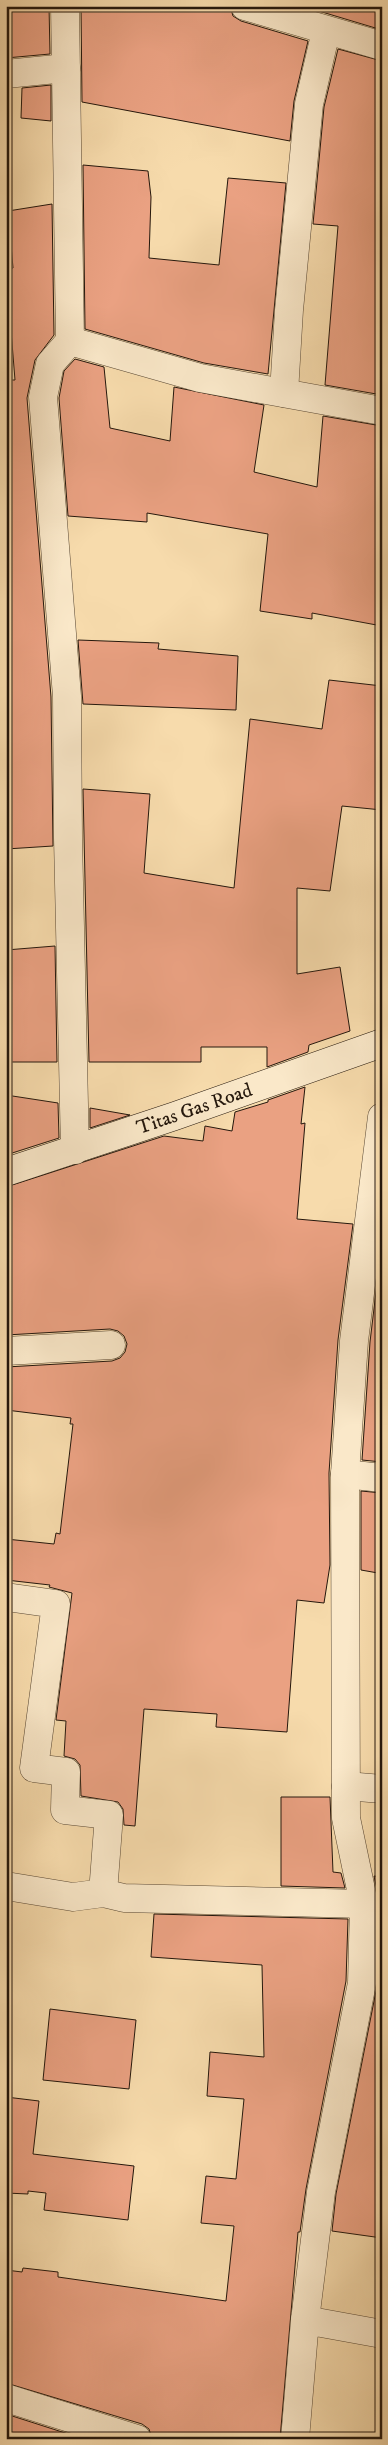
<svg xmlns="http://www.w3.org/2000/svg" width="388" height="2445" font-family="'IM FELL DW Pica',serif">
	<style>
		.building { fill: #eaa182; stroke: #24170c }
		.lines { fill: none; stroke-linecap: round; stroke-linejoin: round }
		.street-casing { stroke: #594834; stroke-width: 29 }
		.secondary-casing { stroke: #24170c; stroke-width: 29 }
		.street { stroke: #fae8c9; stroke-width: 28 }
		.secondary { stroke: #fae8c9; stroke-width: 28 }
		.labels { text-anchor: middle; stroke-width: 4.5; stroke-linejoin: round; paint-order: stroke }
		.street-label { font-size: 20px; fill: #24170c; stroke: #fae8c9 }
	</style>
	<rect width="100%" height="100%" fill="#f7dbac"/>
	<filter id="stains"><feTurbulence type="fractalNoise" baseFrequency=".004" numOctaves="4"/><feColorMatrix values="0 0 0 0 .2 0 0 0 0 .09 0 0 0 0 .02 0 0 0 .5 -.17"/></filter>
	<radialGradient id="worn" r=".72"><stop offset=".6" stop-color="#630" stop-opacity="0"/><stop offset="1" stop-color="#630" stop-opacity=".3"/></radialGradient>
	<g class="building">
		<path d="M6 6H49L50 54 6 58Z"/>
		<path d="M81 6H230L233 16 241 21 308 41 294 101 290 141 82 102Z"/>
		<path d="M302 6H382V30Z"/>
		<path d="M338 49 382 61V395L325 385 338 226 313 224 324 107Z"/>
		<path d="M51 85V121L21 118 22 88Z"/>
		<path d="M83 165 148 171 151 197 149 258 219 265 228 178 286 183 268 374 204 363 85 329Z"/>
		<path d="M52 204 54 335 35 360 27 398 51 697 53 846 6 849V380H15L6 269 13 268 8 211Z"/>
		<path d="M75 359 104 367 110 428 170 441 174 387 264 405 254 472 317 487 323 416 382 426V626L312 613V619L260 611 268 534 147 513V522L68 516 59 398 64 371Z"/>
		<path d="M78 640 159 643 158 649 238 656 236 710 83 704Z"/>
		<path d="M329 680 382 686V810L342 806 330 891 297 888V974L340 967 350 1031 309 1045 308 1052 267 1067V1047H201V1062H89L83 789 150 794 144 873 234 888 250 719 322 729Z"/>
		<path d="M55 946 57 1062H6V950Z"/>
		<path d="M305 1087 301 1124 305 1123 297 1219 353 1224 338 1340 329 1473 330 1565 324 1603 297 1600 287 1732 216 1727 217 1714 144 1709 135 1826 124 1825 123 1809 118 1802 81 1796 80 1765 75 1759 64 1756 66 1721 56 1720 72 1593 49 1587 50 1585 6 1580V1539L54 1544 56 1533 60 1534 73 1424H70L71 1418 6 1410V1367L112 1361 120 1358 125 1352 127 1344 124 1336 118 1331 110 1329 6 1335V1187L164 1136 203 1141 205 1126 232 1131 235 1112 268 1102V1100Z"/>
		<path d="M6 1095 58 1103 59 1138 6 1155Z"/>
		<path d="M90 1108 130 1115 90 1128Z"/>
		<path d="M378 1275 382 1276V1462L362 1460 370 1342Z"/>
		<path d="M361 1491 382 1493V1547L378 1573 361 1570Z"/>
		<path d="M281 1797H330L333 1872 341 1873 345 1888 281 1886Z"/>
		<path d="M374 1876 382 1877V2238L332 2231 336 2194 377 1986 380 1904Z"/>
		<path d="M154 1914 348 1919 346 1981 306 2189 300 2232H298L280 2439H152L149 2429 142 2424 6 2383V2270L22 2272 23 2268 58 2272V2277L226 2301 234 2226 201 2223 206 2176 236 2179 244 2099 207 2096 210 2052 264 2057 262 1965 151 1957Z"/>
		<path d="M50 2009 136 2020 129 2089 43 2080Z"/>
		<path d="M6 2097 39 2101 33 2154 134 2166 128 2220 44 2210 46 2193 28 2191V2194L6 2193Z"/>
		<path d="M6 2414 84 2439H6Z"/>
	</g>
	<g class="lines">
		<g class="street-casing">
			<g id="street">
				<path d="M65 6 70 341 50 364 43 397 67 696 68 838 75 1150"/>
				<path d="M245 6 382 46"/>
				<path d="M6 74 66 68"/>
				<path d="M70 341 200 378 382 411"/>
				<path d="M284 393 289 310 309 104 326 31"/>
				<path d="M6 1351 111 1345"/>
				<path d="M345 1474 382 1478"/>
				<path d="M6 1597 56 1604 34 1768 66 1772 65 1810 109 1815 103 1893"/>
				<path d="M346 1786 382 1789"/>
				<path d="M6 1886 73 1897 103 1893 124 1898 364 1904"/>
				<path d="M305 2320 321 2192 362 1983 364 1904 346 1818 345 1474 354 1341 382 1117"/>
				<path d="M6 2398 137 2439"/>
				<path d="M295 2439 305 2320 382 2334"/>
			</g>
		</g>
		<g class="secondary-casing">
			<path id="secondary" d="M6 1172 175 1116 382 1043"/>
		</g>
		<use href="#street" class="street"/>
		<use href="#secondary" class="secondary"/>
	</g>
	<g class="labels">
		<g class="street-label">
			<text transform="translate(194 1108) rotate(-19)" y="7">Titas Gas Road</text>
		</g>
	</g>
	<rect width="388" height="2445" fill="none" stroke="#f7dbac" stroke-width="25"/>
	<rect x="8" y="8" width="373" height="2430" fill="none" stroke="#24170c" stroke-width="2.5"/>
	<rect x="12" y="12" width="363" height="2420" fill="none" stroke="#24170c"/>
	<rect width="100%" height="100%" filter="url(#stains)"/>
	<rect width="100%" height="100%" fill="url(#worn)"/>
</svg>
